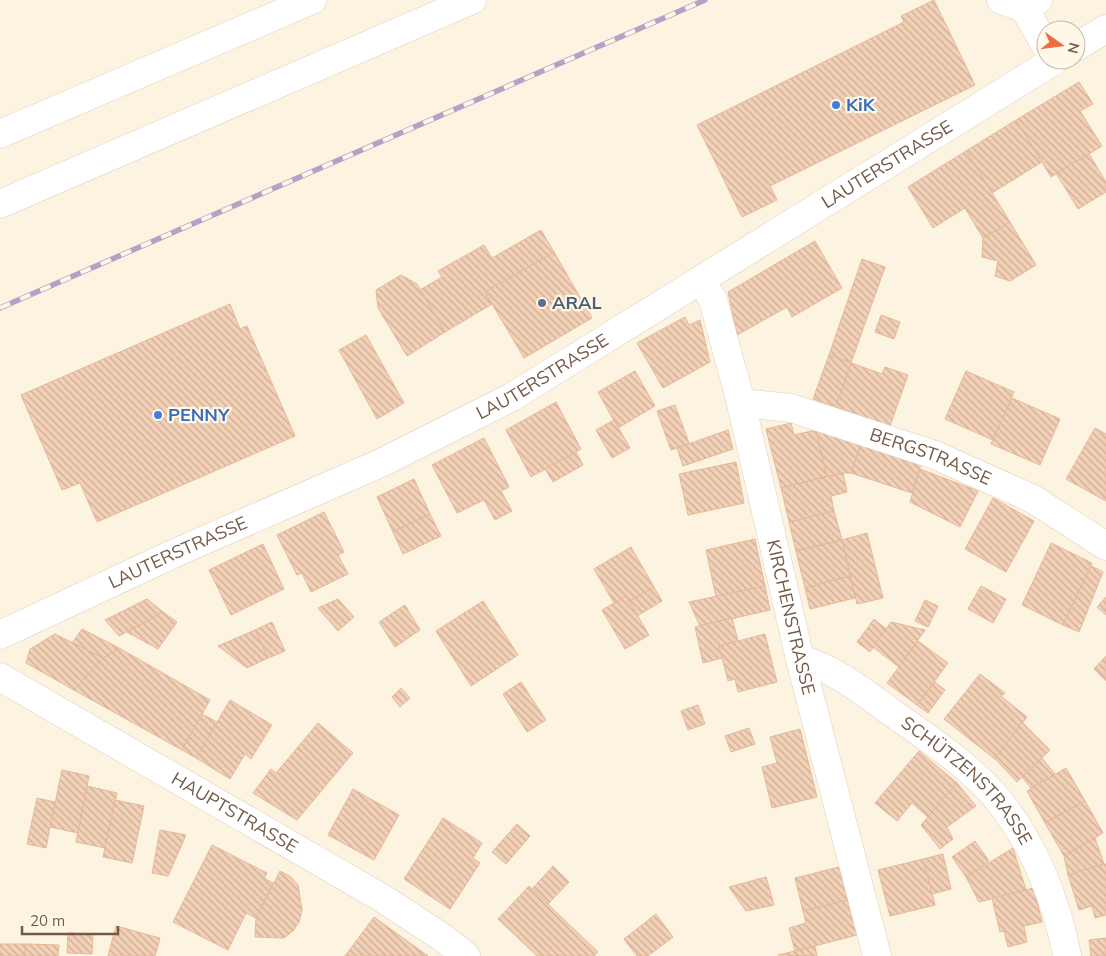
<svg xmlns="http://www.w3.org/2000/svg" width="1106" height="956" font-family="Mulish,sans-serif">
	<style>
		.building { fill: url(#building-back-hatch); stroke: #e6b897 }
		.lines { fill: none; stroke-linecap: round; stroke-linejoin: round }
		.minor-casing { stroke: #e1cfbc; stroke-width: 29 }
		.minor { stroke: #fff; stroke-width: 28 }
		.rail-casing { stroke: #b6a0c6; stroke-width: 5.5 }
		.rail { stroke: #fff7e8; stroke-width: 4; stroke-dasharray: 11; stroke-linecap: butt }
		.shop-dot { fill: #3f7fe0; stroke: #fff7e8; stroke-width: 2 }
		.service-dot { fill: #5c6f8a; stroke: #fff7e8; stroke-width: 2 }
		.labels { text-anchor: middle; stroke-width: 4.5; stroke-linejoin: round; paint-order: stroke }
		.shop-label { font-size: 18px; font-weight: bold; fill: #366cbe; stroke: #fff7e8; text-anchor: start }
		.street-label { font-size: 18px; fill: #755947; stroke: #fff7e8 }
		.service-label { font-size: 18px; font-weight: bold; fill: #4e5e75; stroke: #fff7e8; text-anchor: start }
	</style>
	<defs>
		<pattern id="building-back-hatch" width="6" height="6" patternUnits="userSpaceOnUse" patternTransform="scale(1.25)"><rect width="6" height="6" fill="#f3d1b7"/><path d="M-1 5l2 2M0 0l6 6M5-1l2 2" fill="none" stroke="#c9ad97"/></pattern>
	</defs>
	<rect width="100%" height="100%" fill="#fdf3e1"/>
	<g class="building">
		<path d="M934 0 975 85 770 186 777 200 742 217 697 125 904 22 901 16Z"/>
		<path d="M1079 82 1093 104 1080 111 1102 146 1051 177 1016 120Z"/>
		<path d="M1016 120 1042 162 992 193 966 151Z"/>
		<path d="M966 151 1010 222 983 238 965 208 933 228 908 187Z"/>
		<path d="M1089 154 1106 182V192L1078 209 1056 173Z"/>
		<path d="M1010 222 1036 265 1010 281 995 276 998 261 982 257 983 238Z"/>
		<path d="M541 230 554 252 485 292 492 304 445 332 420 290 442 277 438 271 484 245 492 258Z"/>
		<path d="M815 241 842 288 792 317 787 307 737 335 728 292Z"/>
		<path d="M554 252 592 318 524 358 485 292Z"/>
		<path d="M862 259 885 267 851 363 829 355Z"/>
		<path d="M401 275 417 284 445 332 407 356 378 308 376 290Z"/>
		<path d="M230 304 240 329 247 326 295 436 97 522 80 483 62 490 21 395Z"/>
		<path d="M881 315 900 322 894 339 875 332Z"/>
		<path d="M685 317 689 325 700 320 710 362 663 388 637 343Z"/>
		<path d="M366 335 404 403 377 419 339 350Z"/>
		<path d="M829 355 851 363 836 407 813 399Z"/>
		<path d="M851 363 882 374 885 367 908 375 890 426 836 407Z"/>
		<path d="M635 371 655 406 618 428 598 392Z"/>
		<path d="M966 371 1014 392 993 440 945 419Z"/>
		<path d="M1012 398 1060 419 1040 465 991 444Z"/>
		<path d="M556 402 581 449 531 477 506 430Z"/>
		<path d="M675 405 689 443 671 450 657 411Z"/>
		<path d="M614 420 630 448 612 458 596 430Z"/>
		<path d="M791 423 794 435 816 430 827 476 781 488 766 429Z"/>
		<path d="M1095 428 1106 434V501L1066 479Z"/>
		<path d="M728 430 733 449 683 466 677 448Z"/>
		<path d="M816 430 861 444 851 473H843L827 476Z"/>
		<path d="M484 438 509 487 501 491 512 511 495 520 484 500 457 513 432 465Z"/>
		<path d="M861 444 921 464 912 493 851 473Z"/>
		<path d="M576 452 583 465 553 482 545 469Z"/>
		<path d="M736 462 744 503 688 515 679 474Z"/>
		<path d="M920 469 978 491 960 527 910 502Z"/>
		<path d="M843 473 847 492 831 496 834 511 789 522 781 488Z"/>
		<path d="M414 479 430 514 393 532 377 497Z"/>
		<path d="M993 498 1034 521 1006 572 965 549Z"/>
		<path d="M834 511 842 540 796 551 789 522Z"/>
		<path d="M324 512 344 552 338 555 348 574 311 592 302 573 297 575 277 535Z"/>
		<path d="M430 514 441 536 403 554 393 532Z"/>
		<path d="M867 533 883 598 857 604 842 540Z"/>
		<path d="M755 539 765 586 716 597 706 550Z"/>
		<path d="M842 540 850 576 805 588 796 551Z"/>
		<path d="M1051 543 1092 563 1063 625 1022 605Z"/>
		<path d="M263 544 284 589 231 615 209 570Z"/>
		<path d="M631 547 654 587 629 601 626 596 614 603 594 569Z"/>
		<path d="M1091 566 1103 572 1079 632 1063 625Z"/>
		<path d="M850 576 855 598 810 609 805 588Z"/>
		<path d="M765 586 770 610 700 626 689 602Z"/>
		<path d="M981 586 1006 599 993 623 968 609Z"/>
		<path d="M654 587 662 601 637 616 629 601Z"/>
		<path d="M626 596 649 635 625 649 602 610Z"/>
		<path d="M1106 597V615L1097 607Z"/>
		<path d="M147 599 163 612 119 636 105 620Z"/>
		<path d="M338 599 354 617 338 631 318 608Z"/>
		<path d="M925 600 938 606 928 627 915 621Z"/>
		<path d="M483 601 518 655 471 686 436 631Z"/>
		<path d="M405 605 420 630 395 647 379 622Z"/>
		<path d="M163 612 177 622 158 649 127 632Z"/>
		<path d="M732 618 738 641 719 646 722 658 703 663 695 627Z"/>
		<path d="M874 619 886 629 870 652 857 642Z"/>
		<path d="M272 622 285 651 268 658 255 630Z"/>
		<path d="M891 622 925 630 899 667 873 647Z"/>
		<path d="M82 629 119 648 103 658 72 643Z"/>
		<path d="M255 630 268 658 247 668 218 646Z"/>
		<path d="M55 634 103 658 74 690 26 663 30 649Z"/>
		<path d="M765 634 777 682 738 692 735 679 728 681 719 646Z"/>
		<path d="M918 641 948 663 917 705 887 683Z"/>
		<path d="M119 648 210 700 182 750 74 690 103 658Z"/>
		<path d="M1106 656V681L1094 669Z"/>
		<path d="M980 674 1005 693 1001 696 1027 717 995 759 944 719Z"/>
		<path d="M521 682 546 720 527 732 503 694Z"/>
		<path d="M935 682 945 690 928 713 917 705Z"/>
		<path d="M401 688 410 698 400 707 392 697Z"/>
		<path d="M230 700 272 725 251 759 245 754 230 779 196 758Z"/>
		<path d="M698 705 705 724 688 730 681 711Z"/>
		<path d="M202 714 217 722 196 758 182 750Z"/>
		<path d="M1022 722 1050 750 1017 782 995 759Z"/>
		<path d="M318 723 353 753 297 820 253 793 271 769 276 773Z"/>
		<path d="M749 728 755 744 731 752 725 736Z"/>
		<path d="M800 729 817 797 772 808 762 767 777 763 770 737Z"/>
		<path d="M919 751 957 783 928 817 912 803 897 821 875 803Z"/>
		<path d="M1042 758 1055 774 1031 788 1022 777Z"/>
		<path d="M1066 768 1085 801 1045 823 1027 791Z"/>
		<path d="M62 770 89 776 78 833 50 827Z"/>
		<path d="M957 783 976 806 947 827 953 839 940 849 921 825Z"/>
		<path d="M87 786 117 793 105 848 76 842Z"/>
		<path d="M353 789 399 815 374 860 328 835Z"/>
		<path d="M37 798 55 802 46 848 27 844Z"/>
		<path d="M115 800 144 806 132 863 103 857Z"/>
		<path d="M1085 801 1103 833 1064 856 1045 823Z"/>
		<path d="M443 818 482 843 473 858 480 863 450 909 404 879Z"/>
		<path d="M517 824 530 836 506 864 492 852Z"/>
		<path d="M160 830 186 835 168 876 152 873Z"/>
		<path d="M1095 838 1104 864 1068 875 1064 856Z"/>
		<path d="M975 841 989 861 966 877 952 857Z"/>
		<path d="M212 845 267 873 264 878 273 883 256 918 246 913 228 950 173 922Z"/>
		<path d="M1013 848 1026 890 979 902 966 877Z"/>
		<path d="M943 854 951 889 932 894 923 859Z"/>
		<path d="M923 859 935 905 890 916 878 870Z"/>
		<path d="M1104 864H1106V915L1095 918 1092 906 1079 910 1068 875Z"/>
		<path d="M553 866 569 882 548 904 532 889Z"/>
		<path d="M839 867 848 900 803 911 795 878Z"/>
		<path d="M280 871 291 877 298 885 302 910 299 922 293 931 284 938 255 937 256 918Z"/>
		<path d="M766 877 774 905 746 911 729 887Z"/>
		<path d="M529 886 598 952 594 956H537L498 919Z"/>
		<path d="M1034 888 1042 922 1024 926 1027 942 1008 947 1004 931 1000 932 992 898Z"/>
		<path d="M848 900 857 935 795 951 789 928 806 923 803 911Z"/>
		<path d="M656 914 673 937 648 956H637L624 939Z"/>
		<path d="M374 917 428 956H345Z"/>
		<path d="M116 926 160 938 155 956H108Z"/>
		<path d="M68 933 93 934 92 954 67 953Z"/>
		<path d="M1106 938V956H1091L1089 940Z"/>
		<path d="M0 944H26L25 956H0Z"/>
		<path d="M26 944 59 945 58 956H25Z"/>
		<path d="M815 946 817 956 778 955 795 951Z"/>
	</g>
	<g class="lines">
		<g class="minor-casing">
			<g id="minor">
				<path d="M1001 0 1024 8 1038 0"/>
				<path d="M1024 8 1046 46"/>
				<path d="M1076 47 1106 29"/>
				<path d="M0 134 312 0"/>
				<path d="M0 204 472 0"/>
				<path id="s1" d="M701 280 713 300 741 403 800 659 877 956"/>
				<path id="s2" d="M741 403 791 408 935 455 1033 499 1106 546"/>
				<path id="s3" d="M0 635 175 553 383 462 512 397 1055 60"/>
				<path id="s4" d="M800 659C835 669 862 691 891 712 925 736 973 768 999 801 1034 844 1057 902 1067 956"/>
				<path id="s5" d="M0 677 382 898 443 938 466 956"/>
			</g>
		</g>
		<use href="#minor" class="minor"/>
		<g class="rail-casing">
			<path id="rail" d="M0 308 705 0"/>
		</g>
		<use href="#rail" class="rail"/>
	</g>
	<g class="shop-dot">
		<circle cx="836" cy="105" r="5"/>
		<circle cx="158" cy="415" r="5"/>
	</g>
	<circle class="service-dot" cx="542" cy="303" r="5"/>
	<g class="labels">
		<g class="shop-label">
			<text x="846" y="111">KiK</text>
			<text x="168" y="421">PENNY</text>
		</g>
		<g class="street-label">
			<text dy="6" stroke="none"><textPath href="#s3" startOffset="1006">LAUTERSTRASSE</textPath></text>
			<text dy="6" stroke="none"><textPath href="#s3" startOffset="601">LAUTERSTRASSE</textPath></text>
			<text dy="6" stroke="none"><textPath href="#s2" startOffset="198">BERGSTRASSE</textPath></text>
			<text dy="6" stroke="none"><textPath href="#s3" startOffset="196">LAUTERSTRASSE</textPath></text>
			<text dy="6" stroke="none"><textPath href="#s1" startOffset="350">KIRCHENSTRASSE</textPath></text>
			<text dy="6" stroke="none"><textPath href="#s4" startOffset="209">SCHÜTZENSTRASSE</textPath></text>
			<text dy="6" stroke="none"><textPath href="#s5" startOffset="271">HAUPTSTRASSE</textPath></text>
		</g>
		<g class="service-label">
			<text x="552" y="309">ARAL</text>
		</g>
	</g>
	<g transform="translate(1061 45) rotate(104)"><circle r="24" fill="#fff7e8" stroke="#c8b8a8"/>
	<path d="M0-4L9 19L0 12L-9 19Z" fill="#ec6d41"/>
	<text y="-8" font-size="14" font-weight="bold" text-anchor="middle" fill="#755947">N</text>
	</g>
	<path d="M22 926v8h96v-8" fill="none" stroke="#755947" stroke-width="2.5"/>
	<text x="30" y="926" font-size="15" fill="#755947" stroke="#fff7e8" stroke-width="4" paint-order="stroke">20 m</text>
</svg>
